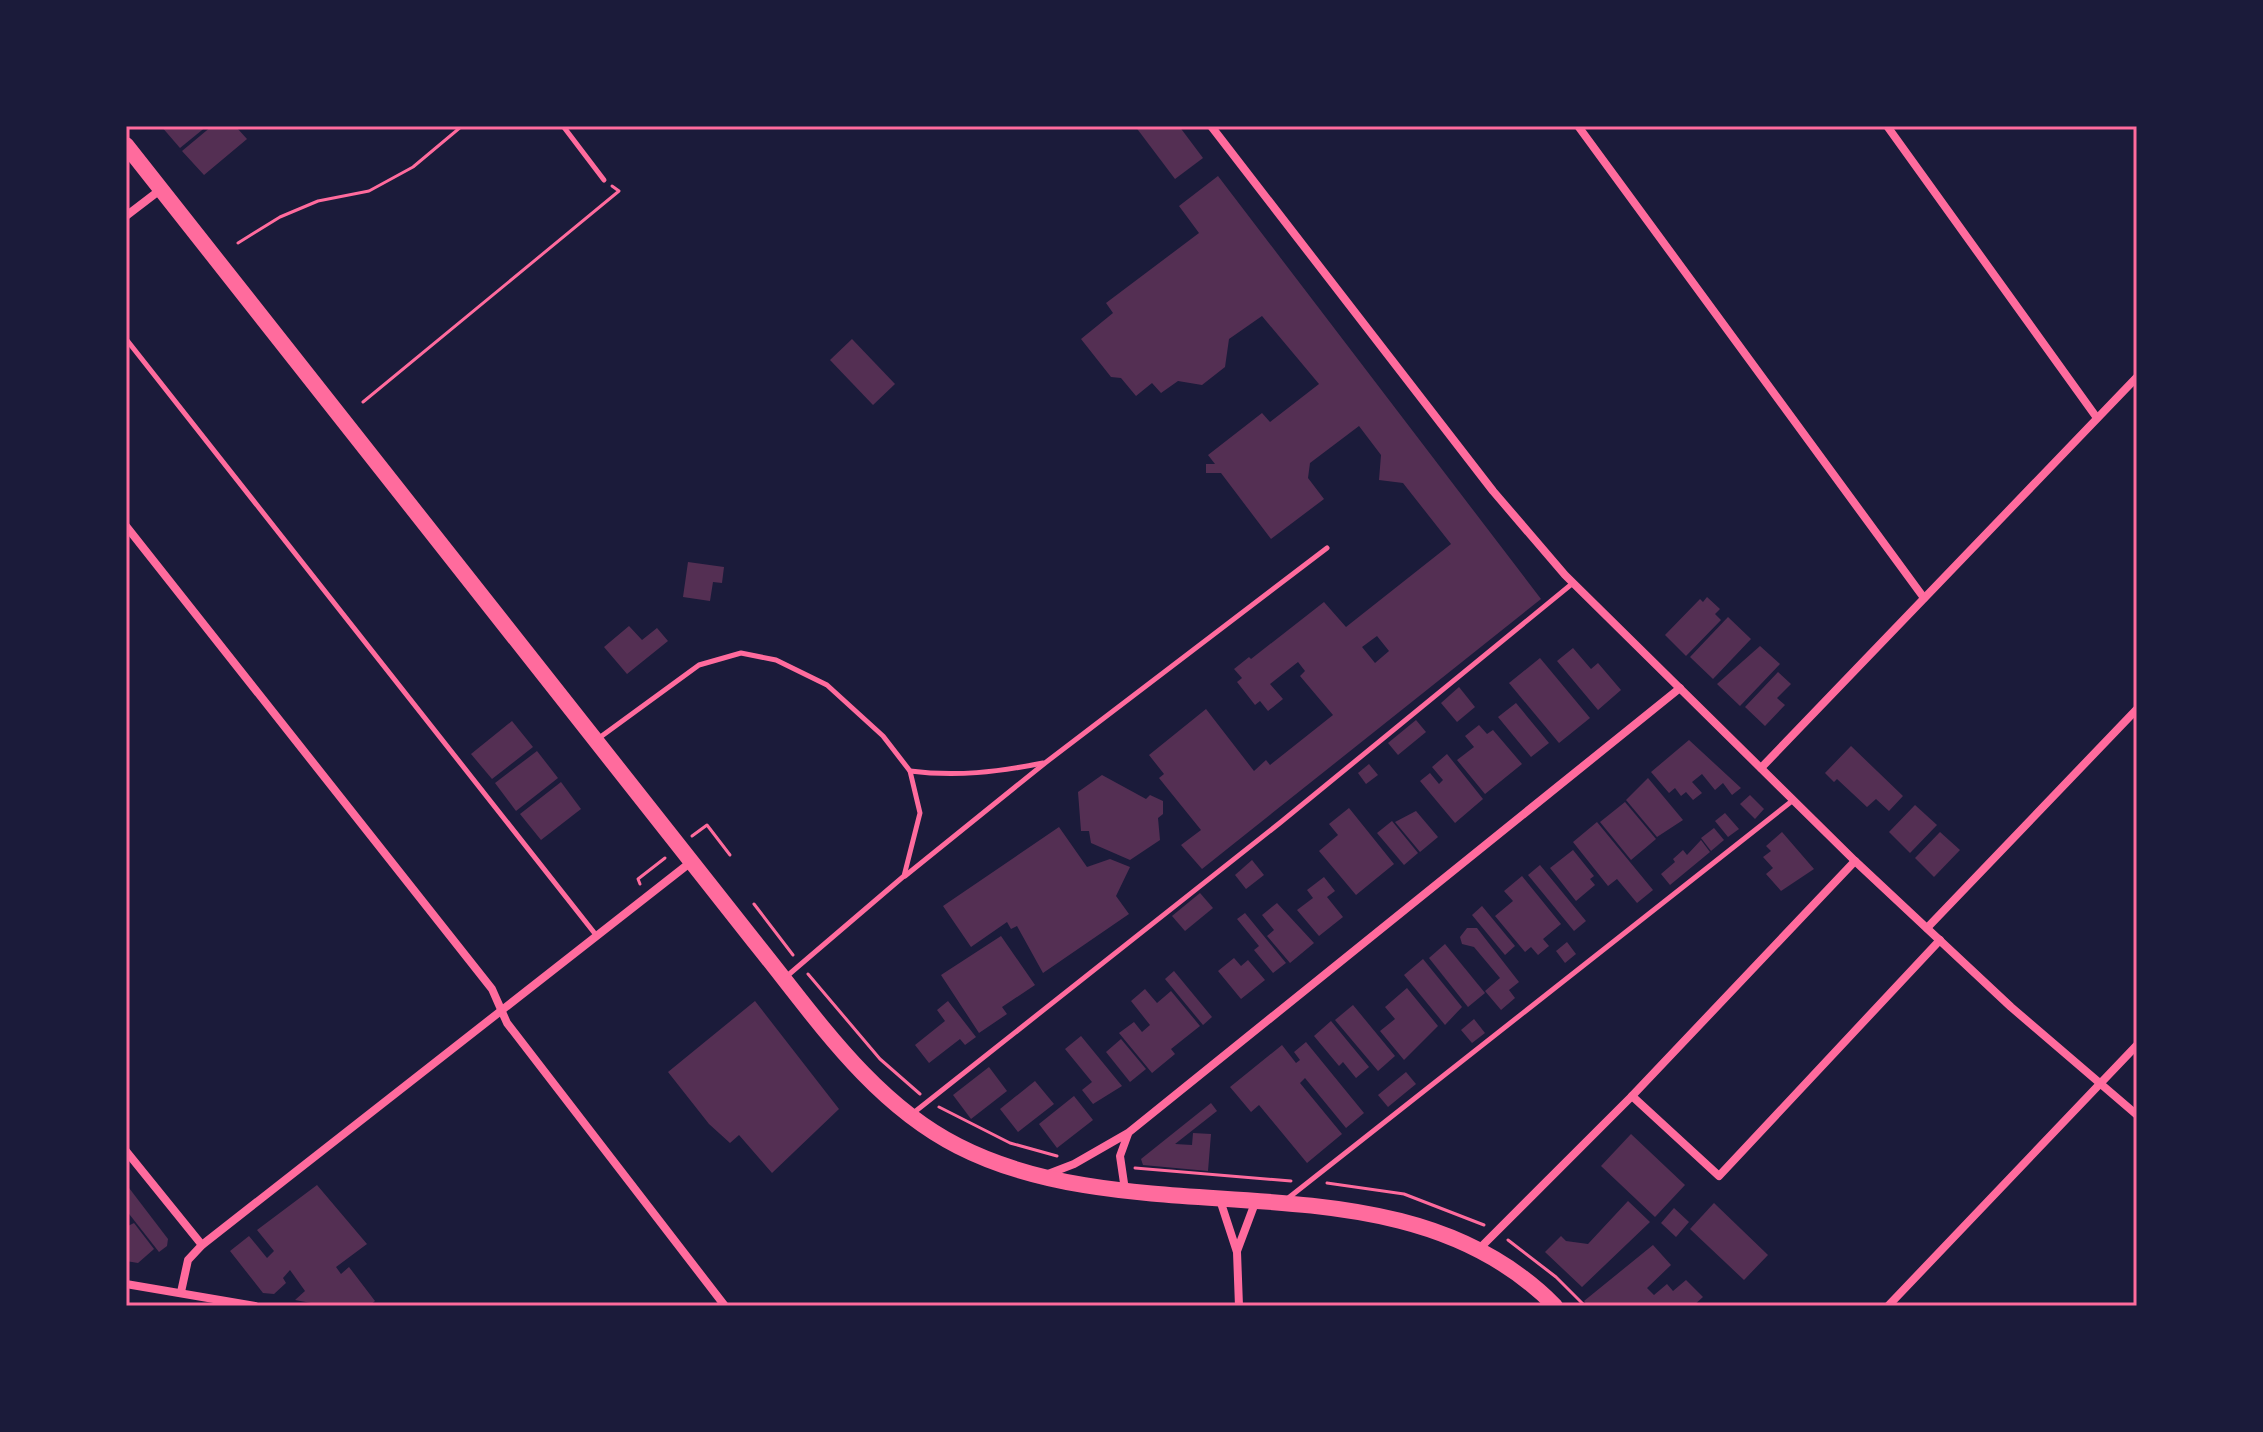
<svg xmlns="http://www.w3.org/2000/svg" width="2263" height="1432" font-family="'Sofia Sans Condensed',sans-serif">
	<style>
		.building { fill: #542f53; fill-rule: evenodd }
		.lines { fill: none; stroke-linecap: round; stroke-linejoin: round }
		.path { stroke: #ff6b9d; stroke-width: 3 }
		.service { stroke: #ff6b9d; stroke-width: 5 }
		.minor { stroke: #ff6b9d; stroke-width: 8 }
		.trunk { stroke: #ff6b9d; stroke-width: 16 }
		.neatline { fill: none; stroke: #ff6b9d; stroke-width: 3 }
	</style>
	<rect width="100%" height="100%" fill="#1b1b3a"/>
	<g class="building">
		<path d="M161 126H207L180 148Z"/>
		<path d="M212 126H239L237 128 247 139 204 175 182 151Z"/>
		<path d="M1135 126H1179L1203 158 1175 179Z"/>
		<path d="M1218 176 1541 599 1202 869 1181 845 1201 830 1159 778 1164 774 1149 755 1206 709 1254 771 1266 760 1270 765 1333 715 1300 676 1305 671 1298 662 1270 684 1283 699 1268 711 1260 701 1255 705 1237 682 1242 678 1234 669 1249 657 1251 659 1324 602 1346 627 1451 544 1403 483 1379 480 1381 455 1359 426 1310 463 1308 478 1324 499 1271 539 1221 473H1206V464H1215L1208 455 1262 413 1270 422 1319 384 1262 316 1229 339 1225 367 1202 385 1178 381 1161 393 1152 383 1136 396 1121 378 1111 377 1081 339 1113 313 1106 303 1199 233 1179 206ZM1377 636 1389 651 1375 663 1362 647Z"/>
		<path d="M852 339 895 384 873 405 830 360Z"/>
		<path d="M688 562 724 567 722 583 713 582 710 601 683 597Z"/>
		<path d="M1707 597 1720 609 1715 614 1721 620 1686 656 1665 635 1700 599 1703 602Z"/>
		<path d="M1728 617 1751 639 1713 679 1690 657Z"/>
		<path d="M629 626 642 640 657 628 668 641 627 674 604 647Z"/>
		<path d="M1760 646 1780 664 1740 706 1717 684Z"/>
		<path d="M1573 648 1591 669 1598 663 1621 690 1598 710 1557 661Z"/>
		<path d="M1540 658 1590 718 1559 743 1509 683Z"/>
		<path d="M1778 672 1791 684 1777 698 1785 705 1765 726 1745 707Z"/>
		<path d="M1459 687 1475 707 1457 722 1441 703Z"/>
		<path d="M1516 703 1549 743 1531 757 1498 717Z"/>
		<path d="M1416 720 1426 732 1398 755 1388 743Z"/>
		<path d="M512 721 533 747 492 779 471 754Z"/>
		<path d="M1479 725 1487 734 1493 730 1522 764 1485 794 1457 760 1474 747 1465 736Z"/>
		<path d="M1689 740 1741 788 1732 795 1723 783 1715 790 1702 774 1692 782 1702 793 1693 800 1686 792 1681 796 1675 788 1669 793 1651 772Z"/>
		<path d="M1851 746 1903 796 1889 811 1876 799 1867 807 1837 779 1834 782 1825 773Z"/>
		<path d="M537 751 558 778 516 811 495 783Z"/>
		<path d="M1447 754 1483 799 1455 823 1420 781 1430 773 1439 784 1443 780 1432 767Z"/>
		<path d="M1369 764 1378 775 1366 784 1358 773Z"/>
		<path d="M1102 775 1146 799 1150 795 1163 801V814L1158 818 1160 840 1130 860 1091 843 1089 831H1081L1078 792Z"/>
		<path d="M1648 778 1683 820 1657 837 1626 800Z"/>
		<path d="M561 782 581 809 541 840 520 814Z"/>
		<path d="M1750 795 1764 809 1755 819 1740 804Z"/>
		<path d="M1625 802 1656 839 1631 860 1600 822Z"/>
		<path d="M1915 805 1937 825 1910 853 1889 832Z"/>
		<path d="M1349 808 1394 864 1356 895 1319 851 1338 835 1329 824Z"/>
		<path d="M1416 811 1438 837 1420 852 1395 822Z"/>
		<path d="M1725 813 1739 829 1728 837 1715 821Z"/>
		<path d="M1392 821 1418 853 1404 865 1377 833Z"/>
		<path d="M1597 822 1653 890 1637 903 1617 879 1608 886 1573 842Z"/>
		<path d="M1059 827 1087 867 1110 859 1130 867 1116 896 1129 914 1043 973 1017 926 1011 929 1007 922 971 947 943 906Z"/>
		<path d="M1714 828 1724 840 1711 851 1701 838Z"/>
		<path d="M1782 832 1814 869 1781 891 1766 874 1773 868 1763 857 1771 851 1766 846Z"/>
		<path d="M1940 832 1960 850 1934 877 1915 858Z"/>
		<path d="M1701 840 1710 852 1670 885 1661 874 1675 862 1673 859 1683 850 1687 855Z"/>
		<path d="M1573 850 1594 876 1590 879 1595 885 1576 901 1550 868Z"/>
		<path d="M1252 860 1264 875 1246 889 1235 875Z"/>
		<path d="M1540 865 1586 921 1574 931 1528 875Z"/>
		<path d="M1522 876 1561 924 1543 939 1549 946 1538 955 1531 947 1525 952 1495 916 1513 901 1504 891Z"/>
		<path d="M1324 877 1335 891 1327 897 1343 917 1319 936 1297 910 1313 898 1307 890Z"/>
		<path d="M1200 893 1213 908 1185 931 1172 916Z"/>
		<path d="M1277 903 1314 943 1290 963 1267 936 1274 930 1262 915Z"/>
		<path d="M1482 906 1515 946 1505 955 1472 915Z"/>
		<path d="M1245 913 1286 963 1273 973 1254 950 1259 946 1237 919Z"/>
		<path d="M1467 928H1477L1519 982 1509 990 1515 998 1501 1010 1485 991 1500 978 1474 947 1462 944 1460 937Z"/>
		<path d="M1001 936 1035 985 1002 1007 1007 1014 979 1033 941 975Z"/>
		<path d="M1567 942 1576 954 1565 963 1556 951Z"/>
		<path d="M1445 944 1485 993 1468 1007 1429 958Z"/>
		<path d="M1234 958 1241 966 1248 960 1265 980 1241 999 1218 971Z"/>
		<path d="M1423 959 1462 1007 1445 1025 1404 975Z"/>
		<path d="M1174 971 1212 1017 1203 1025 1165 979Z"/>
		<path d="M1407 988 1438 1026 1404 1060 1380 1031 1395 1019 1385 1007Z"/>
		<path d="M1145 989 1157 1003 1171 991 1200 1026 1171 1049 1175 1054 1152 1073 1119 1033 1134 1022 1142 1032 1150 1025 1131 1001Z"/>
		<path d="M755 1001 839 1109 772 1173 739 1135 730 1143 709 1124 668 1072Z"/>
		<path d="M948 1001 976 1037 965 1045 960 1039 929 1063 915 1045 945 1021 937 1010Z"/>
		<path d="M1353 1005 1395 1056 1378 1071 1335 1020Z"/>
		<path d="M1474 1019 1485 1033 1472 1043 1461 1030Z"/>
		<path d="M1331 1021 1369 1067 1356 1078 1343 1062 1339 1066 1314 1036Z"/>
		<path d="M1081 1036 1122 1086 1093 1104 1082 1090 1092 1082 1065 1049Z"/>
		<path d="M1121 1039 1146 1069 1130 1082 1106 1052Z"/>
		<path d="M1306 1042 1364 1113 1346 1128 1305 1078 1300 1083 1342 1134 1307 1163 1259 1105 1251 1112 1230 1087 1282 1045 1296 1063 1300 1060 1294 1052Z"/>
		<path d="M989 1067 1007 1091 971 1119 953 1095Z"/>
		<path d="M1406 1072 1416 1084 1388 1107 1378 1095Z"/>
		<path d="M1035 1081 1054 1104 1018 1132 1000 1109Z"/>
		<path d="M1074 1096 1093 1120 1057 1148 1039 1124Z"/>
		<path d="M1211 1103 1217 1111 1175 1144 1192 1145 1193 1133 1211 1134 1208 1171 1143 1165 1141 1159Z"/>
		<path d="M1631 1134 1685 1185 1655 1217 1601 1166Z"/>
		<path d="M126 1184 168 1239 167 1246 159 1252 126 1210Z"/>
		<path d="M317 1185 367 1244 336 1267 341 1274 349 1267 375 1301 369 1306H327L295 1300 305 1291 290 1270 283 1278 286 1283 274 1294 263 1293 230 1251 249 1236 267 1258 274 1251 257 1230Z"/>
		<path d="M1628 1201 1650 1222 1582 1287 1545 1252 1561 1236 1566 1241 1588 1244Z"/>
		<path d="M1714 1203 1768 1255 1744 1280 1690 1229Z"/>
		<path d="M1674 1208 1689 1222 1676 1237 1661 1223Z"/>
		<path d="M134 1223 154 1249 138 1263 126 1261V1227Z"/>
		<path d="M1653 1245 1671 1265 1647 1288 1654 1295 1667 1284 1673 1291 1686 1280 1703 1297 1693 1306H1588L1584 1301Z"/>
	</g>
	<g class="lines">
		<g class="path">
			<path d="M238 243 280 217 318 201 369 191 413 167 462 126"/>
			<path d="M363 402 619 191 612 186"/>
			<path d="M692 836 707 825 730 855"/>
			<path d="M640 884 638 879 665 858"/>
			<path d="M754 904 793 955"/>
			<path d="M808 974 880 1059 920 1094"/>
			<path d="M939 1107 1010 1143 1057 1156"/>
			<path d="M1135 1168 1291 1181"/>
			<path d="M1327 1183 1404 1194 1484 1225"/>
			<path d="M1508 1240 1556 1277 1585 1306"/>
		</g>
		<g class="service">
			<path d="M563 126 604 180"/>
			<path d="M126 339 596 935"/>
			<path d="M599 738 699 665 741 653 776 660 827 685 883 736 910 771 920 813 904 876 787 976"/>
			<path d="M910 771C956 777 998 772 1043 763"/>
			<path d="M905 876 1045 763 1327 548"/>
			<path d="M912 1114 1281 822 1573 583"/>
			<path d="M1287 1199 1792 801"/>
		</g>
		<g class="minor">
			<path d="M1211 126 1493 491 1565 575 1855 861 2011 1007 2137 1115"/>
			<path d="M1578 126 1924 598"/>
			<path d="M1887 126 2097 418"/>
			<path d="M126 216 160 190"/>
			<path d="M126 526 492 989 507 1023 725 1306"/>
			<path d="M1761 768 2137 377"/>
			<path d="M1927 928 2137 709"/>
			<path d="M1632 1096 1719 1176 1940 940"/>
			<path d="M126 1151 202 1245"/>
			<path d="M1048 1174 1074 1164 1128 1133 1680 688"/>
			<path d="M1125 1190 1120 1156 1128 1134"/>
			<path d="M1220 1200 1237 1252 1239 1306"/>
			<path d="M1478 1250 1632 1096 1855 861"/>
			<path d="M1237 1251 1255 1203"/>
			<path d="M126 1284 255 1306"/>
			<path d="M181 1292 188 1260 202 1245 691 862"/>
			<path d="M1888 1306 2137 1045"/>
		</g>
		<path class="trunk" d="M126 145 754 941C814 1015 871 1102 958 1146 1143 1241 1398 1146 1555 1306"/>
	</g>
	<rect width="2263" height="1432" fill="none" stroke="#1b1b3a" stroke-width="256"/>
	<rect x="128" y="128" width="2007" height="1176" class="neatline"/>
</svg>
